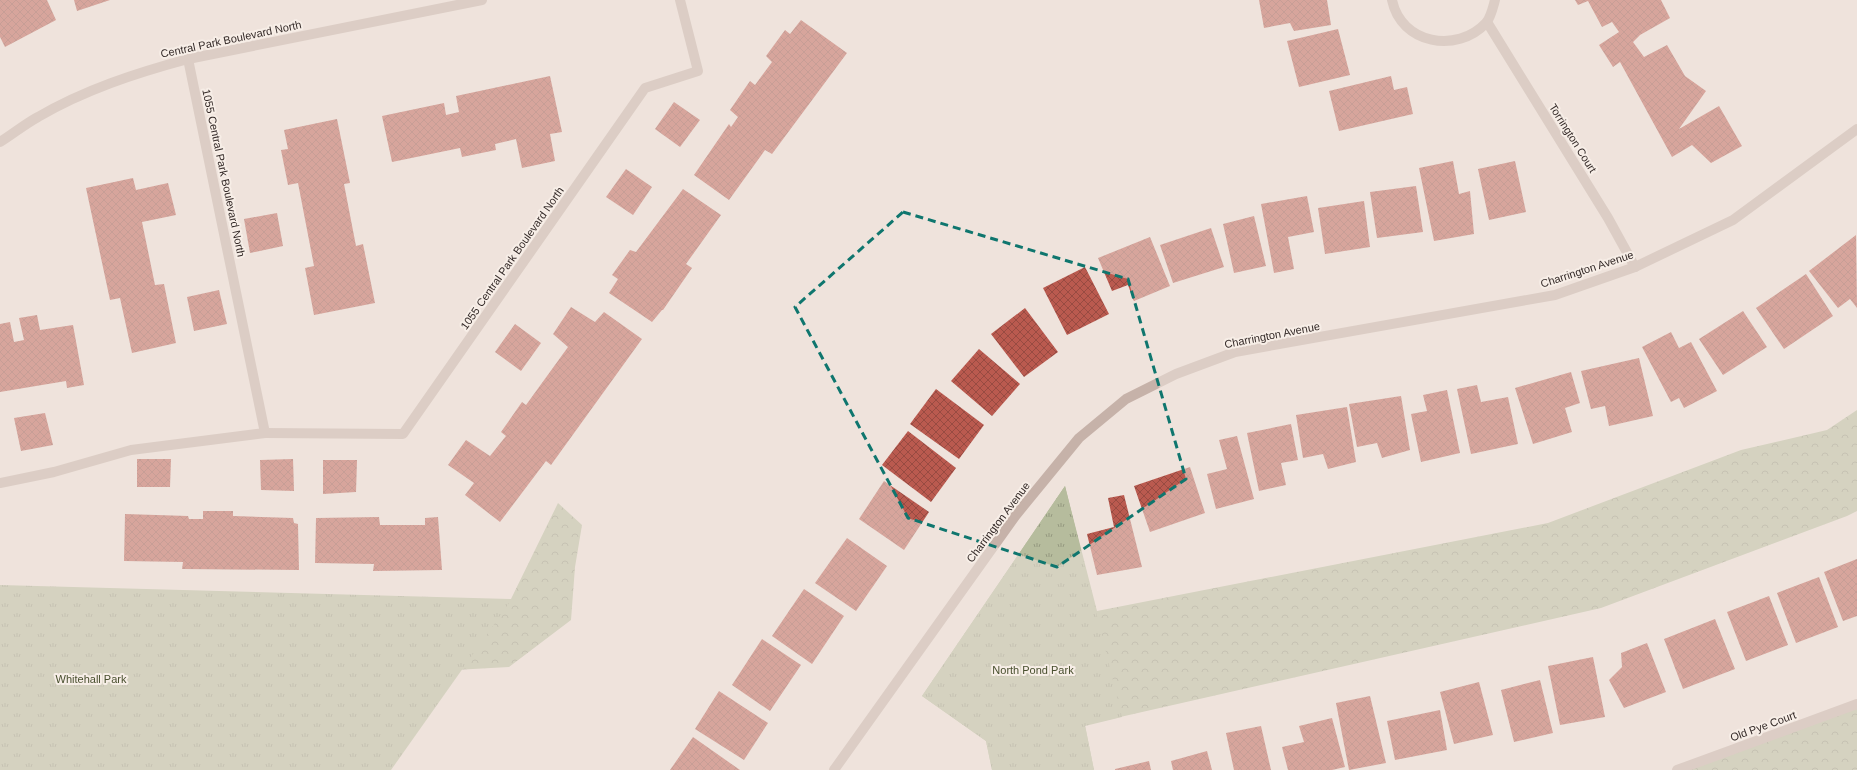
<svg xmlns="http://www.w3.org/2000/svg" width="1857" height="770" font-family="Arial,sans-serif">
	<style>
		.forest { fill: url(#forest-crowns) }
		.park { fill: url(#park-tufts) }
		.building { fill: url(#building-cross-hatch) }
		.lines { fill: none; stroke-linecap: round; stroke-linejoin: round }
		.service { stroke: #c6b2a9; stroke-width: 10 }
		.minor { stroke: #c6b2a9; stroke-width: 10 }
		.tertiary { stroke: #c6b2a9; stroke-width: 10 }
		.marked { fill: none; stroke: #0f766e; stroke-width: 3; stroke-dasharray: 8 5; stroke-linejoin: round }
		.labels { text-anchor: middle; stroke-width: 4; stroke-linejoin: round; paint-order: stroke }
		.street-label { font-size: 11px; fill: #342a28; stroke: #f7eee7 }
		.park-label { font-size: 11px; fill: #484f2e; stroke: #f7eee7 }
	</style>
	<defs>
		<pattern id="forest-crowns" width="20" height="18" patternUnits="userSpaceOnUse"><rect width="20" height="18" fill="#b6bc9d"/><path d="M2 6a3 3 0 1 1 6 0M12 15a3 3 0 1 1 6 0" fill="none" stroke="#959980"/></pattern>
		<pattern id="park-tufts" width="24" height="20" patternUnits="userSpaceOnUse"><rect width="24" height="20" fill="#b6bc9d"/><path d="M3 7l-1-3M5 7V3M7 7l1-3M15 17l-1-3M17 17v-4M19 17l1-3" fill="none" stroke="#959980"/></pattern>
		<pattern id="building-cross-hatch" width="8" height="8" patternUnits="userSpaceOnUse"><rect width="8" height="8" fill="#ba5a4f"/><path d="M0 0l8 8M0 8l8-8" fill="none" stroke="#984b42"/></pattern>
	</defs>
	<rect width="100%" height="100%" fill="#efe3dc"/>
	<g class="forest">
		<path d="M1857 410V511L1847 516 1601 608 1085 725 1094 770H992L986 741 922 696 1065 486 1097 611 1548 523 1741 450 1827 430Z"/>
		<path d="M558 503 582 525 575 567 571 620 509 667 310 678 511 599Z"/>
		<path d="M1857 705V770H1679Z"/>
	</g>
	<g class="park">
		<path d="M1065 486 1122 717 1085 726 1094 770H992L986 741 922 696Z"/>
		<path d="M0 585 512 599 391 770H0Z"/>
	</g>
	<g class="building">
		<path d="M0 0H47L56 20 5 47 0 37Z"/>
		<path d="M74 0H110L77 11Z"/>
		<path d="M1259 0H1327L1331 25 1294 31 1290 23 1264 28Z"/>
		<path d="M1575 0H1661L1670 18 1640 35 1633 42 1644 57 1667 45 1685 76 1706 91 1679 129 1719 106 1742 146 1711 163 1692 145 1672 157 1620 62 1613 67 1599 45 1619 32 1612 22 1602 27 1588 1 1578 5Z"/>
		<path d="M801 20 847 53 772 154 765 150 729 200 694 175 729 124 731 127 738 117 730 110 750 81 755 85 772 62 766 56 785 30 790 34Z"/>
		<path d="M1338 29 1350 75 1299 87 1287 41Z"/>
		<path d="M550 76 562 132 550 134 555 161 522 168 516 139 495 144 496 150 462 157 460 148 392 162 382 116 444 103 446 115 459 112 456 96Z"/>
		<path d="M1391 76 1394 90 1407 87 1413 114 1339 131 1329 91Z"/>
		<path d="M674 102 700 120 680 147 655 129Z"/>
		<path d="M337 119 350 183 344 184 356 246 363 244 375 303 314 315 305 268 314 266 298 183 288 185 281 150 288 149 284 130Z"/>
		<path d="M1453 161 1459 194 1470 191 1474 234 1434 241 1419 168Z"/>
		<path d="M1515 161 1526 212 1489 220 1478 169Z"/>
		<path d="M626 169 652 187 633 215 606 197Z"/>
		<path d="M133 178 136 190 168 183 176 215 142 222 155 285 164 284 176 343 132 353 120 298 110 300 86 188Z"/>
		<path d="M1416 186 1423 232 1377 238 1370 192Z"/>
		<path d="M683 189 721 215 686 264 692 268 663 310H662L652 322 609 293 618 279 612 275 630 250 636 252Z"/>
		<path d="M1307 196 1314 232 1288 237 1294 269 1274 273 1261 204Z"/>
		<path d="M1364 201 1370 247 1325 254 1318 208Z"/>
		<path d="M277 213 283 246 250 253 244 219Z"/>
		<path d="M1254 216 1266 266 1234 273 1223 224Z"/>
		<path d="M1211 228 1224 267 1173 283 1160 245Z"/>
		<path d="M1856 235 1857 308 1850 299 1838 308 1809 271Z"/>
		<path d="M1150 237 1170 286 1134 301 1128 285 1112 291 1098 258Z"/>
		<path d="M1085 267 1109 314 1067 335 1043 288Z"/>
		<path d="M1806 274 1833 316 1784 349 1756 308Z"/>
		<path d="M219 290 227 324 194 331 187 297Z"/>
		<path d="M571 307 595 322 604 312 642 339 551 465 546 461 500 522 465 495 474 483 448 465 466 440 490 456 506 436 501 432 522 402 526 405 568 347 553 334Z"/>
		<path d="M1025 308 1058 352 1024 377 991 334Z"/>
		<path d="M1743 311 1767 347 1723 375 1699 339Z"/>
		<path d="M37 315 40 330 73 325 84 385 67 388 66 381 0 392V324L10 322 14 342 24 340 19 318Z"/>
		<path d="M515 324 541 343 521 371 495 352Z"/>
		<path d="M1671 332 1679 348 1691 342 1717 391 1684 408 1679 398 1671 402 1642 347Z"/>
		<path d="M979 349 1020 384 992 416 951 381Z"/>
		<path d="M1639 358 1653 416 1609 426 1605 406 1591 409 1581 371Z"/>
		<path d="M1571 372 1580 403 1565 408 1572 432 1533 444 1515 388Z"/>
		<path d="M1477 385 1481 402 1508 397 1518 444 1471 454 1457 389Z"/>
		<path d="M936 389 984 425 959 459 910 424Z"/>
		<path d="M1447 390 1460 453 1421 462 1411 414 1427 411 1423 395Z"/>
		<path d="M1401 396 1410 450 1382 458 1377 443 1357 447 1349 404Z"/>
		<path d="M1347 407 1356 462 1328 469 1323 454 1303 458 1296 415Z"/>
		<path d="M45 413 53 445 21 451 14 418Z"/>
		<path d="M1291 424 1298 460 1281 463 1286 485 1259 491 1247 433Z"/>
		<path d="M908 431 956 468 931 502 882 465Z"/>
		<path d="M1237 436 1254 499 1216 509 1207 474 1227 469 1219 440Z"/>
		<path d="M137 459H171L170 487H137Z"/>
		<path d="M293 459 294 491 261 490 260 460Z"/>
		<path d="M323 460H357L356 492 323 494Z"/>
		<path d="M1190 467 1205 513 1150 532 1134 486Z"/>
		<path d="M884 481 929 512 904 550 859 519Z"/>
		<path d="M1124 495 1142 567 1097 575 1087 534 1114 527 1108 498Z"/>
		<path d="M203 511H233V516L293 518 294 523 298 524 299 570 182 569 183 562 124 561 125 514 188 516 189 519H203Z"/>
		<path d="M379 517 380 525H425V518L438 517 442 570 373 571 374 564 315 563 316 518Z"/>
		<path d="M847 538 887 566 856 611 815 583Z"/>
		<path d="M1857 559V616L1843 621 1824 572Z"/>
		<path d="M1819 577 1838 627 1796 643 1777 593Z"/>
		<path d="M804 589 844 616 812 664 772 636Z"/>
		<path d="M1769 596 1788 645 1746 661 1727 612Z"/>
		<path d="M1715 619 1735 669 1683 689 1664 639Z"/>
		<path d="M762 639 801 665 770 711 732 685Z"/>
		<path d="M1647 643 1666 692 1624 708 1609 680 1622 667 1621 653Z"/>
		<path d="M1593 657 1605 717 1560 725 1548 666Z"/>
		<path d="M1540 680 1553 733 1514 742 1501 690Z"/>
		<path d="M1479 682 1493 735 1454 744 1440 692Z"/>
		<path d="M719 691 768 723 744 760 695 729Z"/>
		<path d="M1370 696 1386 763 1349 770 1336 703Z"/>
		<path d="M1440 710 1447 750 1395 760 1387 721Z"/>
		<path d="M1332 718 1345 767 1332 770H1288L1282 747 1304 742 1299 726Z"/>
		<path d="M1261 726 1271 770H1234L1226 733Z"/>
		<path d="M693 737 740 770H670Z"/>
		<path d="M1207 751 1212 770H1173L1171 761Z"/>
		<path d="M1149 761 1151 770H1115V769Z"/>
	</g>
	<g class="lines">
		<g class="service">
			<path d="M265 433 403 434 645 88 698 71 680 0"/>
			<path d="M0 483 54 472 131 450 265 433 188 59"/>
		</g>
		<g class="minor">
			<path d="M1392 0C1401 44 1457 54 1486 23 1491 17 1493 7 1495 0"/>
			<path d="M1487 22 1608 218 1635 267"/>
			<path d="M834 770 1016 515 1079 438 1126 399 1176 374 1235 352 1555 295 1635 267 1733 220 1857 129"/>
			<path d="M1677 770 1857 704"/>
		</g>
		<path class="tertiary" d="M0 142C13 134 25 124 38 117 84 90 136 73 188 59L482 0"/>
	</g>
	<path d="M0 0H1857V770H0ZM903 212 1128 279 1186 479 1057 567 908 518 795 307Z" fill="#efe3dc" fill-opacity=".55" fill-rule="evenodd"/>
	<path class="marked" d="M903 212 1128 279 1186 479 1057 567 908 518 795 307Z"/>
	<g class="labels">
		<g class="street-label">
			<text transform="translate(231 39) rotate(-12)" y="4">Central Park Boulevard North</text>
			<text transform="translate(1573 138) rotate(58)" y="4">Torrington Court</text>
			<text transform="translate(224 173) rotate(78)" y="4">1055 Central Park Boulevard North</text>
			<text transform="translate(512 258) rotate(-55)" y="4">1055 Central Park Boulevard North</text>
			<text transform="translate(1587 269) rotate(-18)" y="4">Charrington Avenue</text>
			<text transform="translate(1272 335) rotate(-11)" y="4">Charrington Avenue</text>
			<text transform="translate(998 522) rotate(-53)" y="4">Charrington Avenue</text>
			<text transform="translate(1763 726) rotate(-20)" y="4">Old Pye Court</text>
		</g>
		<g class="park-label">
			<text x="1033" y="674">North Pond Park</text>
			<text x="91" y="683">Whitehall Park</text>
		</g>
	</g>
</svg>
